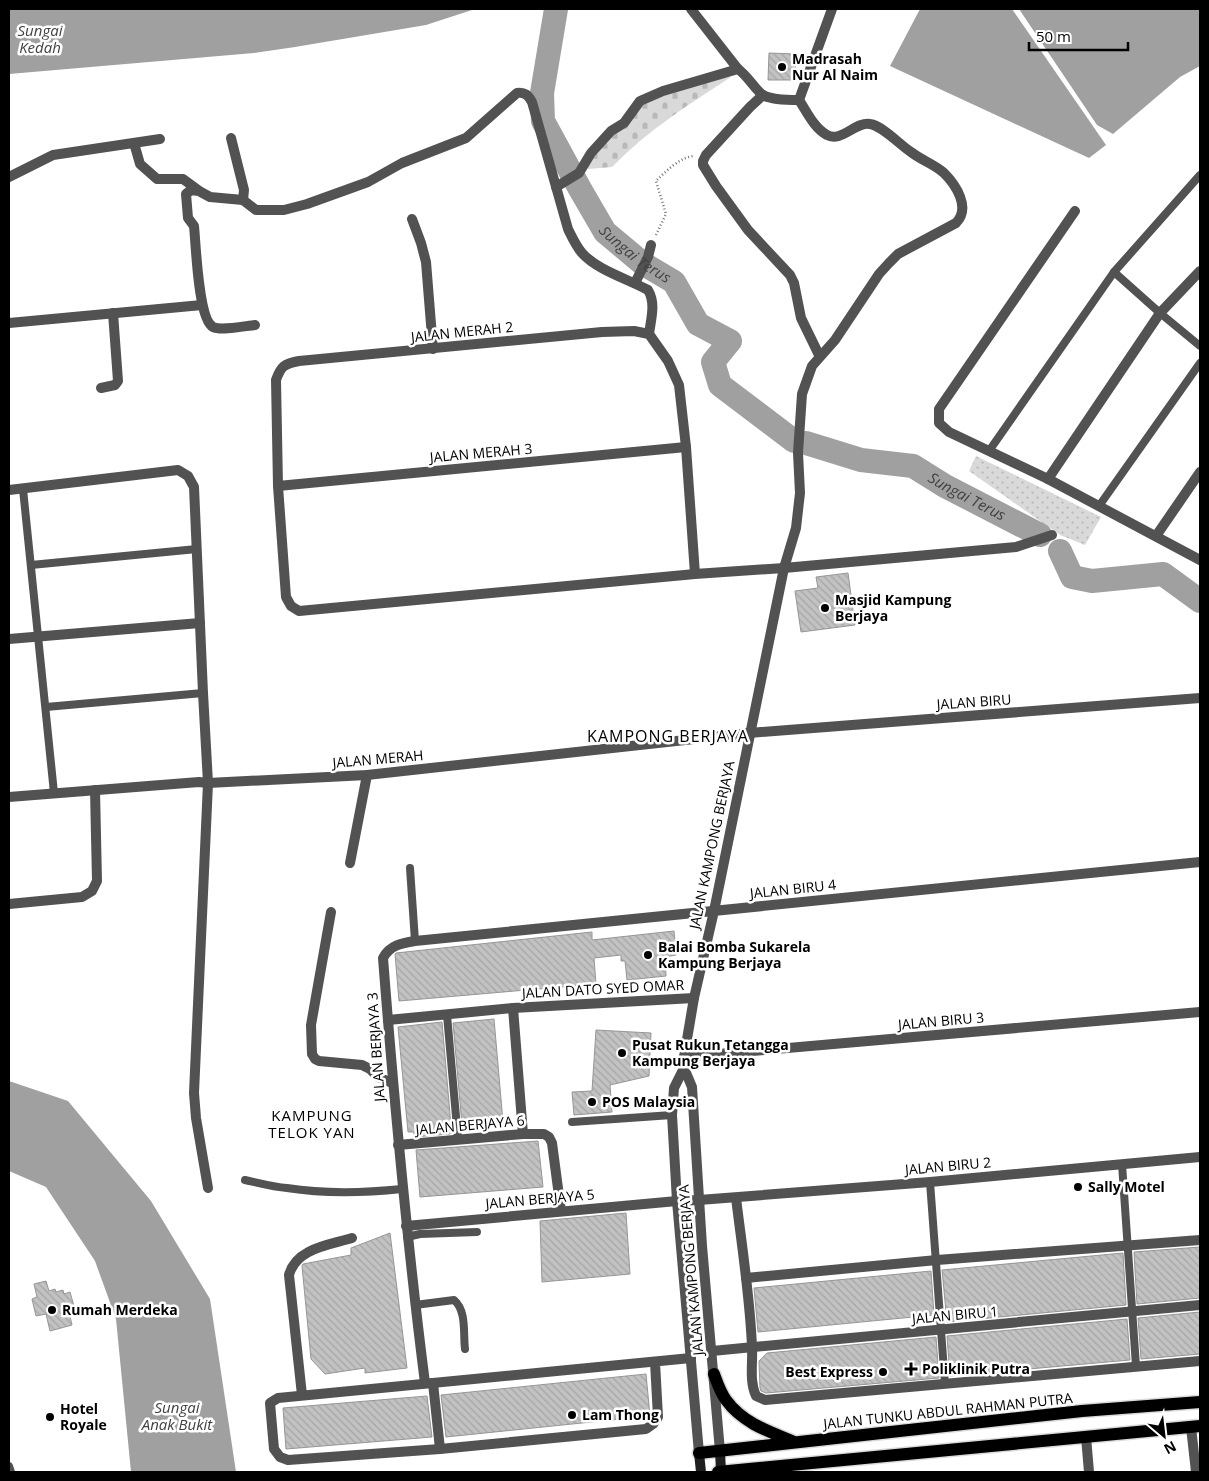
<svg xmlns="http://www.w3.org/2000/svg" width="1209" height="1481" font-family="'Open Sans',sans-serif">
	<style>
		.cemetery { fill: url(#cemetery-stones) }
		.park { fill: url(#park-dots) }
		.water { fill: #a0a0a0 }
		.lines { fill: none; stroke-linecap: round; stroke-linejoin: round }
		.river { stroke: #a0a0a0; stroke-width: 24 }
		.building { fill: url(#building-back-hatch); stroke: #969696 }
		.primary-casing { stroke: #dbdbdb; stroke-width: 15 }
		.path { stroke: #747474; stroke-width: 2.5; stroke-dasharray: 1 2.5; stroke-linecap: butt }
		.service { stroke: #525252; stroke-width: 8 }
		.minor { stroke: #525252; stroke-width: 10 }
		.tertiary { stroke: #525252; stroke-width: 10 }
		.secondary { stroke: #1f1f1f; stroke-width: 10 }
		.primary { stroke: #000; stroke-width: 12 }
		.poi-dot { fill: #000; stroke: #fff; stroke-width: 2 }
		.labels { text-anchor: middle; stroke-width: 5; stroke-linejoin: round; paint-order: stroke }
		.poi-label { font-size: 14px; font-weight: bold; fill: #000; stroke: #fff; text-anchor: start }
		.street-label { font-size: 14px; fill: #000; stroke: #fff }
		.water-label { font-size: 15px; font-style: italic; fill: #414141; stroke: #fff }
		.neighbourhood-label { font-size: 15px; letter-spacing: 1px; fill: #000; stroke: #fff }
		.quarter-label { font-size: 16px; letter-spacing: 1px; fill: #000; stroke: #fff }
	</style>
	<defs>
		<pattern id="cemetery-stones" width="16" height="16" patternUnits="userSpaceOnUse" patternTransform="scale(1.25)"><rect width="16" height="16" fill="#d9d9d9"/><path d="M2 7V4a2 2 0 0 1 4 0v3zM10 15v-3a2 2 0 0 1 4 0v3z" fill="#b8b8b8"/></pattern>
		<pattern id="park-dots" width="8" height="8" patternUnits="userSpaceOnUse" patternTransform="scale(1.25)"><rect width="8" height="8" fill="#d9d9d9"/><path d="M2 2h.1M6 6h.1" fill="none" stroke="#b8b8b8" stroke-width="1.8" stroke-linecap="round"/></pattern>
		<pattern id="building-back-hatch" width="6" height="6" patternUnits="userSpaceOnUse" patternTransform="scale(1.25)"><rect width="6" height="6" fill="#c2c2c2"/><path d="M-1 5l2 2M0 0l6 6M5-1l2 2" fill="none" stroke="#a5a5a5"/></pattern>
	</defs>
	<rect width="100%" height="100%" fill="#fff"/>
	<path class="cemetery" d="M731 77C689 104 647 131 612 167L588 169V160L643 104 671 92 715 78Z"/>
	<path class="park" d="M976 456 1101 517 1085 545 1060 535 969 471Z"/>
	<g class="water">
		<path d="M9 9H475L426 25 295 47 254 53 9 74Z"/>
		<path d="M920 9H1012L1106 145 1089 158 890 66Z"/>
		<path d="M1019 9H1200V66L1180 77 1113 134 1097 125Z"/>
		<path d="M9 1081 68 1101 151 1201 210 1299 236 1472H131L116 1319 95 1261 46 1187 9 1171Z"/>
	</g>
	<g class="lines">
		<g class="river">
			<path id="s1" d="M556 9 542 93 543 121 580 189 605 232 642 263 674 282 698 324 730 341 713 362 720 385 794 441"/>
			<path id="s2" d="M806 443 861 460 913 466 945 486 1040 535"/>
			<path d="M1060 551 1072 577 1092 581 1163 574 1200 601"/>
		</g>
	</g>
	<g class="building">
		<path d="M769 53 796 54 795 80H768Z"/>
		<path d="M848 573 855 625 801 632 795 591 818 588 816 577Z"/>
		<path d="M674 931 676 955 665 957 666 976 627 980 625 961H621V955L594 958 596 984 399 1001 395 954 396 953 592 932V940Z"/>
		<path d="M494 1019 503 1122 462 1125 453 1023Z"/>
		<path d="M442 1022 451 1126H450V1134L414 1137V1132H408L398 1027Z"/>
		<path d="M596 1030 651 1033 649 1076 610 1085 612 1112 574 1115 572 1092 592 1091Z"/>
		<path d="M538 1141 543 1187 420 1197 416 1150Z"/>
		<path d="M626 1213 630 1274 542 1282 540 1221Z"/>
		<path d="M390 1233 407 1368 365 1373V1368L325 1374 311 1359 302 1266 303 1264 351 1255V1248Z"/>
		<path d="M1200 1247V1298L1137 1304 1134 1252Z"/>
		<path d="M1123 1253 1126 1305 947 1322 942 1270Z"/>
		<path d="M931 1271 934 1315 758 1332 754 1288Z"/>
		<path d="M46 1281 49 1291 55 1289 56 1292 63 1290 64 1294 70 1292 74 1306 68 1308 72 1325 50 1331 46 1314 36 1316 32 1299 37 1297 34 1284Z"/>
		<path d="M1200 1312V1354L1141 1359 1138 1318Z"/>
		<path d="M1127 1319 1130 1360 950 1376 947 1336Z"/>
		<path d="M936 1337 939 1378 766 1393 761 1391 760 1388 759 1361 767 1353Z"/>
		<path d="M646 1374 650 1416 446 1437 441 1395Z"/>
		<path d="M427 1396 432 1437 286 1449 283 1408Z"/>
	</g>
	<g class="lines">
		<g class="primary-casing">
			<g id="primary">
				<path d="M714 1374C717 1382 720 1392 726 1400 742 1422 767 1431 792 1441"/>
				<path d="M699 1453 1082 1411 1200 1402"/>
				<path d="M718 1472 1200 1426"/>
			</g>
		</g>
		<path class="path" d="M656 235 666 214 656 181C665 172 680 157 694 156"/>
		<g class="service">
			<path d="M1114 272 1160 313 1200 346"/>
			<path d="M989 451 1114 272 1200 175"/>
			<path d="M23 489 54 793"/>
			<path d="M1099 506 1200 363"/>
			<path d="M31 565 197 549"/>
			<path d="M46 707 203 693"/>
			<path d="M410 868 415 941"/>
			<path d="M447 1015 458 1139"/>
			<path d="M572 1122 672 1115"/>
			<path d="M1122 1164 1136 1366"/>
			<path d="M245 1180C259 1183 273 1187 287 1188 325 1194 363 1193 402 1189"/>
			<path d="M930 1182 945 1384"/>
			<path d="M407 1237 420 1234 477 1232"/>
			<path d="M415 1305 454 1300C467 1311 463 1334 465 1349"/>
			<path d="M9 1466 11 1472"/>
		</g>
		<g class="minor">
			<path d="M691 9 738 69C748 76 756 91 763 95 771 100 790 100 799 100"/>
			<path d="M763 95 750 107 706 155 703 161V165L716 186 748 230 790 275 794 283 801 318 819 355"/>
			<path d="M799 100 832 9"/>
			<path d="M231 138 244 190 243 200"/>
			<path d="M134 143 140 164 157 179H183L198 190"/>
			<path d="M9 177 53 155 160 139"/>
			<path d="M556 187 579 173 591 153 611 131 624 123 640 101 663 91 738 69"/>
			<path d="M1075 211 939 409V423L949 432 1048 479 1200 560"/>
			<path d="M412 219 421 243 426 262 433 349"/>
			<path d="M635 283 648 257 651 245"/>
			<path d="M9 323 202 305"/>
			<path d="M255 325C245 326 221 331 213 327 198 319 196 244 194 226L188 218 186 194 191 190 199 191 210 197 243 200 256 210H284L307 204 368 182 402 163 466 138 517 93C525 92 528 95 532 102L568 229C572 237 576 246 582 253 597 270 628 279 648 290 656 303 651 319 649 334"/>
			<path d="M101 388 115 385 118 381 113 313"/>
			<path d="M1048 479 1160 313 1200 271"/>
			<path d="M278 486 686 447"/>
			<path d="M9 490 178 470 188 476 194 487 203 693 208 783 194 1093 196 1118 208 1188"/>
			<path d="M1156 536 1200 472"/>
			<path d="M784 568 796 528 800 493 798 453 802 394 812 366 835 340 879 274 889 263 898 254 956 223C971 208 956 185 944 173 934 164 921 160 911 152 900 145 883 126 870 124 856 121 841 143 827 135 814 128 807 112 799 100"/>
			<path d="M695 574 686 447 679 385 668 361 649 334 634 331 602 332 299 361C284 364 281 366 276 380L278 486 286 597 291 606 299 611 695 574 784 568 1016 547 1052 535"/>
			<path d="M9 639 200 623"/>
			<path d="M9 797 199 782 208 783 367 775 749 733 1200 698"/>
			<path d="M350 863 367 775"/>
			<path d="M9 904 82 897 92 891 97 881 95 790"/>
			<path d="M331 912 311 1025 312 1054 315 1059 319 1061 362 1065 370 1069 378 1077 392 1083"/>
			<path d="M513 1008 523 1134"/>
			<path d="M388 1020 513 1008 694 998"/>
			<path d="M684 1057 1200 1012"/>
			<path d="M398 1145 523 1134H544L549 1137 552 1143 561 1211"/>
			<path d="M736 1198C742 1247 750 1297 752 1347 753 1363 749 1381 756 1396L765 1400 1200 1361"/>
			<path d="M699 1200 930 1182 1200 1157"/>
			<path d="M406 1226 677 1201"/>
			<path d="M746 1278 937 1260 1200 1240"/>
			<path d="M712 1351 1200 1305"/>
			<path d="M655 1362 658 1417 653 1424 646 1429 440 1449 288 1460 280 1457 274 1449 270 1403 278 1398 691 1358"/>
			<path d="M425 1383C407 1242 394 1100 383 958 390 945 402 943 415 941L1200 862"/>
			<path d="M433 1383 440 1449"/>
			<path d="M302 1395 289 1275C296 1248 330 1245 352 1238"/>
			<path d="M1191 1427 1196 1472"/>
			<path d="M1086 1437 1089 1472"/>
		</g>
		<g class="tertiary">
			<path d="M684 1068 674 1088 672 1115 677 1201 699 1453"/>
			<path d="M677 1201 699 1200"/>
			<path d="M720 1451 702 1246 692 1087 684 1068V1057L694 998 714 911 784 568"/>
		</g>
		<g class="secondary">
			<path d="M720 1451 721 1472"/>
			<path d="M699 1453 701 1472"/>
		</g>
		<use href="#primary" class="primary"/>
	</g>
	<g class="poi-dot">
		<circle cx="782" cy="67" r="5"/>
		<circle cx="825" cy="608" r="5"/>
		<circle cx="648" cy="955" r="5"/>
		<circle cx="622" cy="1053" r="5"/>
		<circle cx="592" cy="1102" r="5"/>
		<circle cx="1078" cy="1187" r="5"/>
		<circle cx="52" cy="1310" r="5"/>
		<path d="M908.5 1361.5h5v5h5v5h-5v5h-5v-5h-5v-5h5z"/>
		<circle cx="883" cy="1372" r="5"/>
		<circle cx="572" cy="1415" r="5"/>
		<circle cx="50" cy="1417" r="5"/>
	</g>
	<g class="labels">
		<g class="poi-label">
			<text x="792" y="64">Madrasah<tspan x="792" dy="16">Nur Al Naim</tspan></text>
			<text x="835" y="605">Masjid Kampung<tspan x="835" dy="16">Berjaya</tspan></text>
			<text x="658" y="952">Balai Bomba Sukarela<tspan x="658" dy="16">Kampung Berjaya</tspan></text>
			<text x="632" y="1050">Pusat Rukun Tetangga<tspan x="632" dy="16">Kampung Berjaya</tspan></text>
			<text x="602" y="1107">POS Malaysia</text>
			<text x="1088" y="1192">Sally Motel</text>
			<text x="62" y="1315">Rumah Merdeka</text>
			<text x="922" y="1374">Poliklinik Putra</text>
			<text x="873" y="1377" text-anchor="end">Best Express</text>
			<text x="60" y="1414">Hotel<tspan x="60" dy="16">Royale</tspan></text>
			<text x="582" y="1420">Lam Thong</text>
		</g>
		<g class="street-label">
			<text transform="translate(462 332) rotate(-6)" y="5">JALAN MERAH 2</text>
			<text transform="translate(481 453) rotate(-5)" y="5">JALAN MERAH 3</text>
			<text transform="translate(974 702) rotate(-4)" y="5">JALAN BIRU</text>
			<text transform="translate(378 759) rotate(-5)" y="5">JALAN MERAH</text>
			<text transform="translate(712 845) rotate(-78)" y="5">JALAN KAMPONG BERJAYA</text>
			<text transform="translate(793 889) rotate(-6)" y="5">JALAN BIRU 4</text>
			<text transform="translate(603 989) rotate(-3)" y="5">JALAN DATO SYED OMAR</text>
			<text transform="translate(941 1021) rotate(-5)" y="5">JALAN BIRU 3</text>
			<text transform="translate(376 1047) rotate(-94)" y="5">JALAN BERJAYA 3</text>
			<text transform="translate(470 1125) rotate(-5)" y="5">JALAN BERJAYA 6</text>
			<text transform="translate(948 1166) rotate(-5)" y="5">JALAN BIRU 2</text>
			<text transform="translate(540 1199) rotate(-5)" y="5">JALAN BERJAYA 5</text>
			<text transform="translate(691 1270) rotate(-95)" y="5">JALAN KAMPONG BERJAYA</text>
			<text transform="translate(955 1315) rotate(-5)" y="5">JALAN BIRU 1</text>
			<text transform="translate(948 1411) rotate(-6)" y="5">JALAN TUNKU ABDUL RAHMAN PUTRA</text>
		</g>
		<g class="water-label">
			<text x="40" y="36">Sungai<tspan x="40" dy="17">Kedah</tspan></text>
			<text dy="5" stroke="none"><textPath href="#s1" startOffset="278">Sungai Terus</textPath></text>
			<text dy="5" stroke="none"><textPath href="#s2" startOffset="172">Sungai Terus</textPath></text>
			<text x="177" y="1413">Sungai<tspan x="177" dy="17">Anak Bukit</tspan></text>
		</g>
		<g class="neighbourhood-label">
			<text x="312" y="1121">KAMPUNG<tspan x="312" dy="17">TELOK YAN</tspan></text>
		</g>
		<g class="quarter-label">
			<text x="668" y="742">KAMPONG BERJAYA</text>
		</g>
	</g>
	<rect width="1209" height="1481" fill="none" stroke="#000000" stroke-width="20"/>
	<g transform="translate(1164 1436) rotate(152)" stroke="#ffffff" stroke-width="4" paint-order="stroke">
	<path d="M0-4L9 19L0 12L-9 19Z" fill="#000000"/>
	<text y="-8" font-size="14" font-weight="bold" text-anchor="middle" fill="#000000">N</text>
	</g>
	<path d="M1029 42v8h99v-8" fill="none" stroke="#000000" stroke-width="2.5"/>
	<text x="1036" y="42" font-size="15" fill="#000000" stroke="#ffffff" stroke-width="4" paint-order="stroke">50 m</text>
</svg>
